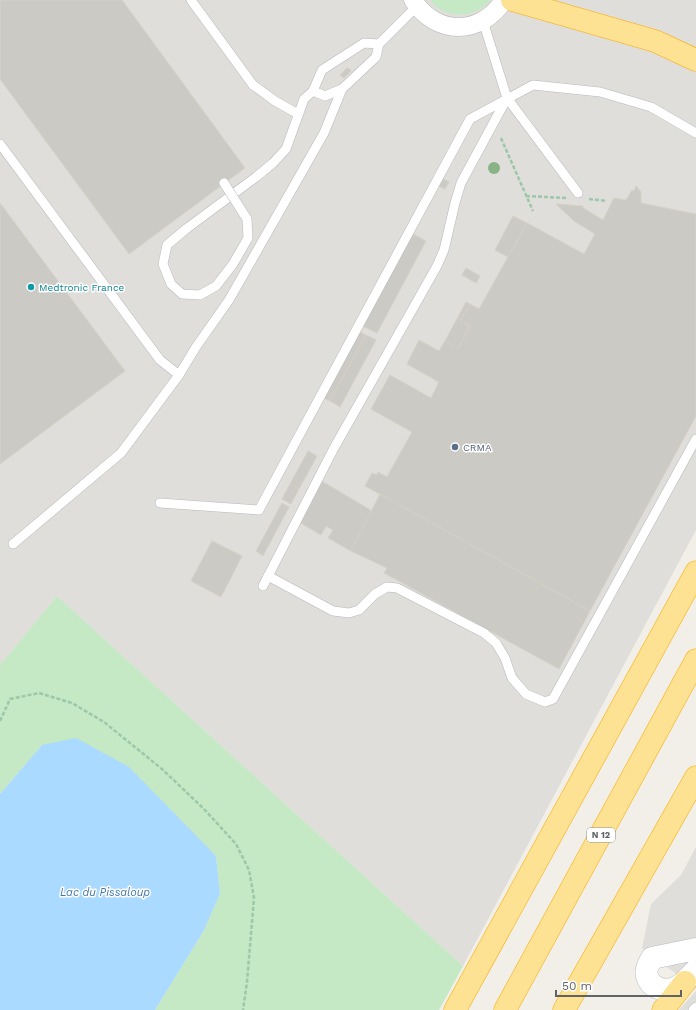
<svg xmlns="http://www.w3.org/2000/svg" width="696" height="1010" font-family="'Work Sans',sans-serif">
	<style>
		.industrial { fill: #e0deda }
		.green { fill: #c5e8c5 }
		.water { fill: #aadaff }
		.building { fill: #cccac5; stroke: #d6d1c6 }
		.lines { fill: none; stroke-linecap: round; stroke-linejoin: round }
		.lane-casing { stroke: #b5b8bc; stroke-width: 10 }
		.street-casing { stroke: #b5b8bc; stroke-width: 19 }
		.secondary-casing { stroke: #b6babf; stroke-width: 23 }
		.highway-casing { stroke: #f9ab00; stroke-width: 23 }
		.path { stroke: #9cc7a9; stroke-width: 2.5; stroke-dasharray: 4 2; stroke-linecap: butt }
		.lane { stroke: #fff; stroke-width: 9 }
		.street { stroke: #fff; stroke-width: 18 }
		.secondary { stroke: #fff; stroke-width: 22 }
		.highway { stroke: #fde293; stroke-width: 22 }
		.lane-bridge-casing { stroke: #b5b8bc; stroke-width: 10; stroke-linecap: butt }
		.lane-bridge { stroke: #fff; stroke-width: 9 }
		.tree { fill: #89b387 }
		.culture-dot { fill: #0f9aa8; stroke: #fff; stroke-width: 1.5 }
		.service-dot { fill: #5c6f8a; stroke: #fff; stroke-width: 1.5 }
		.labels { text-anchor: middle; stroke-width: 3; stroke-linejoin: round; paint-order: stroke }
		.shield { fill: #fff; stroke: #8f9295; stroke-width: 1 }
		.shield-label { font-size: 9px; font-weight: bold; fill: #5f6368 }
		.culture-label { font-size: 10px; fill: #0d838f; stroke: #fff; text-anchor: start }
		.service-label { font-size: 10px; fill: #4e5e75; stroke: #fff; text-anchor: start }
		.water-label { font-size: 11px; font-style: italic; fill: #4174aa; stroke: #fff }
	</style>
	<rect width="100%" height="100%" fill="#f1efe8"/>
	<g class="industrial">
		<path d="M0 0H696V530L463 966 57 596 0 665Z"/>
		<path d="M696 847V989L642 948 651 904 681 875Z"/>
		<path d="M696 991V1010H679Z"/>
	</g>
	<g class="green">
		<path d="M430 0H491C474 19 446 20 430 0Z"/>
		<path d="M57 596 463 966 439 1010H155L203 932 220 894 216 856 42 745 0 794V665Z"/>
	</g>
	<path class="water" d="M76 738 129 767 216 856 220 894 203 932 155 1010H0V794L42 745Z"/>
	<g class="building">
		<path d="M0 0H122L245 168 129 254 0 79Z"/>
		<path d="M347 68 350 69 351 71 344 78 340 75Z"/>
		<path d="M442 178 449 182 445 189 438 186Z"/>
		<path d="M636 186 641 192V203L696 214V416L590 611 365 486 372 473 377 475 378 472 387 477 412 432 371 409 390 375 431 398 439 382 407 364 419 340 439 351 445 341 458 348 470 326 460 321 470 304 479 309 527 223 584 254 595 234 574 221 556 204 583 206V208L603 220 614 198 626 200 632 190 634 191Z"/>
		<path d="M0 203 125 371 0 464Z"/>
		<path d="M513 216 527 223 508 257 495 250Z"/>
		<path d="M413 234 426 241 377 333 363 326Z"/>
		<path d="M466 268 480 276 476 283 462 275Z"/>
		<path d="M466 302 470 304 460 321 470 326 458 348 445 341Z"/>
		<path d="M360 332 366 335 330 401 324 398Z"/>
		<path d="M366 335 376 340 340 407 330 401Z"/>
		<path d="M308 451 317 456 299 489 290 484Z"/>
		<path d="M320 480 372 511 351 551 328 538 333 530 326 526 321 535 299 522Z"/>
		<path d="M290 484 299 489 291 504 282 499Z"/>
		<path d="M380 494 590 611 559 669 384 573 387 568 351 551Z"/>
		<path d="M282 503 289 507 263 556 256 551Z"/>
		<path d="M212 541 242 556 221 597 191 581Z"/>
	</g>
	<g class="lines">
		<g class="lane-casing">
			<g id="lane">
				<path d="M191 0 253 85 275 101 298 114"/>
				<path d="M483 21 507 98 578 193"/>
				<path d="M364 43 379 44 376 57 342 89 325 96 313 91 322 70Z"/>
				<path d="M379 44 417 6"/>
				<path d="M0 144 160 360 179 375"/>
				<path d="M186 229 256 177 273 163 286 149 304 99 313 91"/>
				<path d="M160 503 259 510 470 119 533 85 600 92 651 107 696 133"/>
				<path d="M13 544 121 453 179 375 196 347 229 300 324 133 342 89"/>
				<path d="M268 576 333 611 349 613 359 610 375 594 387 587 397 588 484 633 496 643 505 658 512 678 526 694 545 702 553 699 696 439"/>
				<path d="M263 586 334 448 437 266 444 250 455 203 461 183 507 98"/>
				<path d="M693 1010 696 1007"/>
			</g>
		</g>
		<g class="street-casing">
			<path id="street" d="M413 0C436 36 481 36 504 0"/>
		</g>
		<g class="secondary-casing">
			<path id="secondary" d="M696 949 652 958C649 963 645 970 647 976 650 988 664 992 675 988 684 984 689 977 696 970"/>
		</g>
		<g class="highway-casing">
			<g id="highway">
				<path d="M512 0 655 41 696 60"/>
				<path d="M455 1010 696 572"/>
				<path d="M505 1010 696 660"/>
				<path d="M564 1010 696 777"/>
				<path d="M663 1010 685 982"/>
			</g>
		</g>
		<g class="path">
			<path d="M501 138 533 211"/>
			<path d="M526 196 566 198"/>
			<path d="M589 199 607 201"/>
			<path d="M0 721 10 699 39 693 72 703 104 722 162 769 204 809 236 844 249 870 254 898 247 982 243 1010"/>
		</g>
		<use href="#lane" class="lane"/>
		<use href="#street" class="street"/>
		<use href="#secondary" class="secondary"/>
		<use href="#highway" class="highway"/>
		<g class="lane-bridge-casing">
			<path id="lane-bridge" d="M186 229 167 245 163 264 171 284 182 294 200 295 216 286 233 264 248 238 247 219 224 183"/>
		</g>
		<use href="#lane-bridge" class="lane-bridge"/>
	</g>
	<circle class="tree" cx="494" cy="168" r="6"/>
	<circle class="culture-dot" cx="31" cy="287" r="4"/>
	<circle class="service-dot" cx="455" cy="447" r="4"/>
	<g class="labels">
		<rect class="shield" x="587" y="828" width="28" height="14" rx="3"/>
		<g class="shield-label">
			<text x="601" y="838">N 12</text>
		</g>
		<g class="culture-label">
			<text x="39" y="291">Medtronic France</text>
		</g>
		<g class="service-label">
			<text x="463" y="451">CRMA</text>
		</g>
		<g class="water-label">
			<text x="105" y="896">Lac du Pissaloup</text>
		</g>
	</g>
	<path d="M556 990v6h125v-6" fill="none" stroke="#5f6368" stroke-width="2"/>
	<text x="562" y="990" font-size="12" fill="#5f6368" stroke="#ffffff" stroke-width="3" paint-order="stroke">50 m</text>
</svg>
